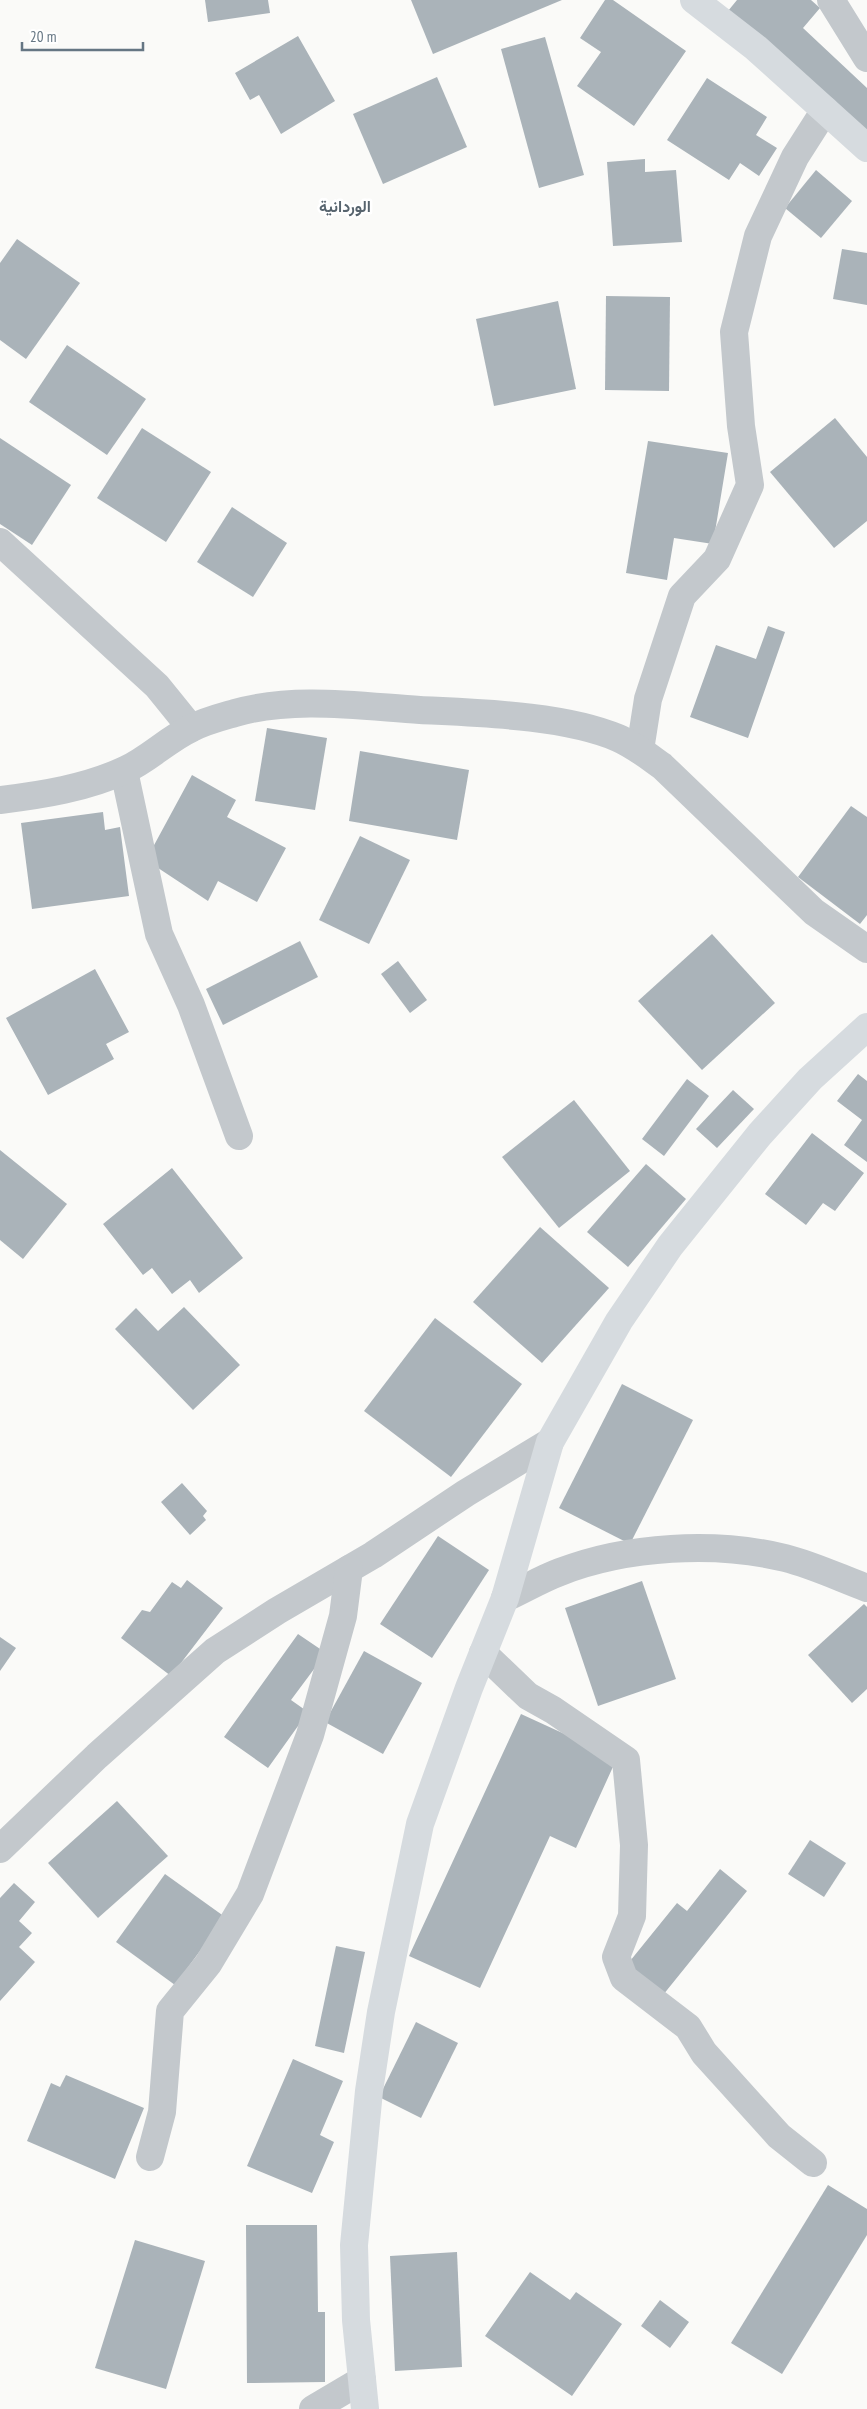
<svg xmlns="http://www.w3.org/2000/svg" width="867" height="2409" font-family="'PT Sans Narrow',Vazirmatn,sans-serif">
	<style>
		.building { fill: #aab3b9 }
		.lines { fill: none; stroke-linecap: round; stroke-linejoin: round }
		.street { stroke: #c3c8cc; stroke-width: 28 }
		.secondary { stroke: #d6dbdf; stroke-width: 28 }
		.labels { text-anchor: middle; stroke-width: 5; stroke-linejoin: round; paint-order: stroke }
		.quarter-label { font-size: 16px; font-weight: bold; fill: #57646e; stroke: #fff }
	</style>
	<rect width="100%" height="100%" fill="#fafaf8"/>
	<g class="building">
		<path d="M205 0H268L270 13 208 22Z"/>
		<path d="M411 0H562L433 54Z"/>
		<path d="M605 0H613L686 51 634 126 577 86 601 52 580 38Z"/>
		<path d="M737 0H811L820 8 803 28 867 88V131L728 11Z"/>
		<path d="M298 36 335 101 281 134 259 95 250 100 235 73Z"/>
		<path d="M545 37 584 175 539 188 501 49Z"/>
		<path d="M437 77 467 147 383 184 353 114Z"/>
		<path d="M707 78 767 117 756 135 777 148 759 176 740 163 729 180 667 140Z"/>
		<path d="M645 159V172L676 170 682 242 613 246 607 162Z"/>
		<path d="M816 170 852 201 821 238 785 208Z"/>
		<path d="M17 239 80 283 26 359 0 340V263Z"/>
		<path d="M842 249 867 253V305L833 299Z"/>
		<path d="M606 296 670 297 669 391 605 390Z"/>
		<path d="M558 301 576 389 494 406 476 319Z"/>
		<path d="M67 345 146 399 107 455 29 402Z"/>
		<path d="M835 418 867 457V521L834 548 770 472Z"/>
		<path d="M142 428 211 472 166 542 97 498Z"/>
		<path d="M0 438 71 485 32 545 0 524Z"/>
		<path d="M648 441 728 453 713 544 674 538 667 580 626 573Z"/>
		<path d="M232 507 287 543 253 597 197 562Z"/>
		<path d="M768 626 785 632 748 738 690 717 716 645 756 659Z"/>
		<path d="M267 728 327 738 315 810 255 801Z"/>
		<path d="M360 751 469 770 457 840 349 821Z"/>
		<path d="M192 775 236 800 227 817 286 848 257 902 218 881 208 901 146 860Z"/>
		<path d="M851 806 867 817V915L860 924 798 877Z"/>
		<path d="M103 812 105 830 120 827 129 896 32 909 21 823Z"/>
		<path d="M360 836 410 860 369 944 319 920Z"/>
		<path d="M712 934 775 1003 702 1070 638 1001Z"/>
		<path d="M300 941 318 977 223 1025 206 989Z"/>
		<path d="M398 961 427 1000 410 1013 381 974Z"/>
		<path d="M95 969 129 1032 106 1044 114 1059 48 1095 6 1018Z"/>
		<path d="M858 1074 867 1081V1162L844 1145 862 1120 837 1101Z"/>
		<path d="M687 1079 709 1096 664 1156 642 1139Z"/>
		<path d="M733 1090 754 1109 717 1148 696 1129Z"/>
		<path d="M574 1100 630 1171 559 1228 502 1157Z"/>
		<path d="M812 1133 864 1173 835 1211 823 1203 806 1225 765 1194Z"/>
		<path d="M0 1150 67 1204 23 1259 0 1240Z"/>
		<path d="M646 1164 686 1199 628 1267 587 1232Z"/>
		<path d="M172 1168 243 1258 199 1293 190 1280 172 1294 152 1268 143 1275 103 1224Z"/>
		<path d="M540 1227 609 1288 542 1363 473 1302Z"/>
		<path d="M184 1307 240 1365 193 1410 115 1329 136 1308 158 1331Z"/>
		<path d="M435 1318 522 1384 451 1477 364 1411Z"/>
		<path d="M622 1384 693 1420 630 1544 559 1508Z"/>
		<path d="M182 1483 207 1511 203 1516 206 1520 190 1535 161 1502Z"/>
		<path d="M438 1536 489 1570 432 1658 380 1624Z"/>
		<path d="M187 1580 223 1608 171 1676 121 1638 142 1610 150 1612 172 1582 181 1588Z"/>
		<path d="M642 1581 676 1679 598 1706 565 1608Z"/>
		<path d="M864 1604 867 1607V1689L852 1703 808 1655Z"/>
		<path d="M298 1634 326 1653 291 1700 308 1712 268 1768 224 1737Z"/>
		<path d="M0 1637 16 1648 0 1671Z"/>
		<path d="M364 1651 422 1683 383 1754 325 1722Z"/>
		<path d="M521 1714 617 1758 576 1848 550 1836 480 1988 409 1956Z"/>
		<path d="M117 1801 168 1856 98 1918 48 1863Z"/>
		<path d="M810 1840 846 1863 824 1897 788 1874Z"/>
		<path d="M720 1869 747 1891 663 1995 626 1966 677 1903 687 1911Z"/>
		<path d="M165 1874 225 1917 175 1985 116 1942Z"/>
		<path d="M14 1883 35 1902 19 1921 32 1933 19 1947 35 1962 0 2001V1898Z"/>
		<path d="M336 1946 365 1952 344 2053 315 2046Z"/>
		<path d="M416 2022 458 2043 421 2118 379 2097Z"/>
		<path d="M293 2059 343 2081 320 2135 334 2142 312 2193 247 2166Z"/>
		<path d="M66 2075 144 2108 115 2179 27 2141 51 2083 60 2087Z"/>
		<path d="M828 2185 867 2209V2235L782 2374 731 2343Z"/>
		<path d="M246 2225H317L318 2312H325V2382L247 2383Z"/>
		<path d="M135 2240 205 2261 166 2389 95 2368Z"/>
		<path d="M457 2252 462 2367 395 2371 390 2256Z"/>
		<path d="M530 2272 570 2300 576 2292 622 2324 572 2396 485 2336Z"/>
		<path d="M660 2300 689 2322 670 2348 641 2326Z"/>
	</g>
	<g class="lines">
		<g class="street">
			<path d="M831 0 867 58"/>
			<path d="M0 542 157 686 191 728"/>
			<path d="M640 750 648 699 682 596 717 559 750 485 741 426 734 332 758 236 795 157 825 110"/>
			<path d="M124 771 159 934 191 1005 239 1136"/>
			<path d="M0 800C42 795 86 788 125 770 149 759 168 739 192 728 205 721 221 717 235 713 294 696 359 706 420 710 478 713 564 715 618 738 634 745 648 756 662 766L814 912 867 949"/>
			<path d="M505 1598C523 1590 541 1579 560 1572 627 1546 715 1541 785 1558 813 1565 840 1578 867 1588"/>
			<path d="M483 1653 528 1696 553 1710 626 1760 634 1845 632 1916 616 1957 624 1978 688 2027 704 2053 779 2136 813 2163"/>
			<path d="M0 1849 97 1756 215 1651 277 1611 373 1555 466 1493 550 1442"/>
			<path d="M150 2157 162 2112 170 2011 208 1964 250 1894 310 1735 343 1616 349 1569"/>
			<path d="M313 2409 362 2380"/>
		</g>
		<g class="secondary">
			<path d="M694 0 756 48 867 148"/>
			<path d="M365 2409 356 2320 354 2245 369 2091 381 2012 420 1824 469 1688 505 1598 550 1442 619 1321 670 1246 760 1134 810 1079 867 1027"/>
		</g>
	</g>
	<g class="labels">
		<g class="quarter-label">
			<text x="345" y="212">الوردانية</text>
		</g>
	</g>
	<path d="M22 42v8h121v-8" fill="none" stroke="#657683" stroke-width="2.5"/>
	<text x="30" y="42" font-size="15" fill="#657683" stroke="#ffffff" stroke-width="4" paint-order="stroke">20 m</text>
</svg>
